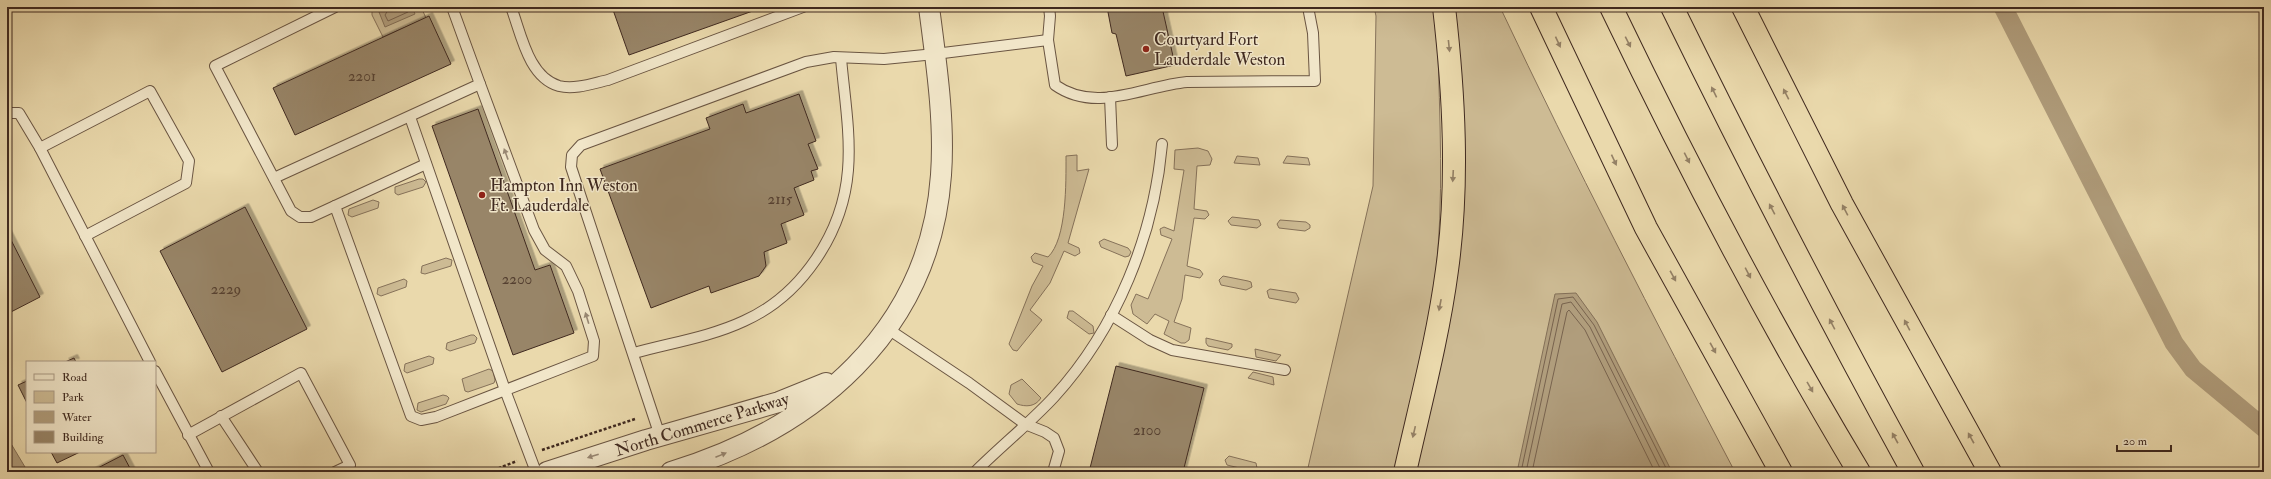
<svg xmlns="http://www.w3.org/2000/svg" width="2271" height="479" font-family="'IM FELL Double Pica',serif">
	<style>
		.green { fill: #cdbb94; stroke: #86725a }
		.water { fill: #b09d7c; stroke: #836f57 }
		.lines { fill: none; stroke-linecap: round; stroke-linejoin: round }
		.shore { stroke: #78634e; stroke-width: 1 }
		.canal { stroke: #b09d7c; stroke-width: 19 }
		.building { fill: #988568; stroke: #3f291f; filter: url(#shadow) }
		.service-casing { stroke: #6a5542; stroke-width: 12 }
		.minor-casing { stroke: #6a5542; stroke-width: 22 }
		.motorway-casing { stroke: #3f291f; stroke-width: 24 }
		.path { stroke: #3f291f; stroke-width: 2.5; stroke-dasharray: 3 2; stroke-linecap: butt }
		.service { stroke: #f1e6c9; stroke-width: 10 }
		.minor { stroke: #f1e6c9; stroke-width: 20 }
		.motorway { stroke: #ead9ac; stroke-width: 22 }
		.oneway { fill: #948166 }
		.oneway2 { fill: #988874 }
		.poi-dot { fill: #8f2418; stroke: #f1e6c9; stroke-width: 1.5 }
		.labels { text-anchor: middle; stroke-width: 3; stroke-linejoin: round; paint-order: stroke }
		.number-label { font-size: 15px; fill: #554031 }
		.poi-label { font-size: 17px; fill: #3f291f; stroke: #f1e6c9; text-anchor: start }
		.street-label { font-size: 17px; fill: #3f291f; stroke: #f1e6c9 }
	</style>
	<defs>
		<filter id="shadow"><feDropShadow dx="3.5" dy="-3.5" stdDeviation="0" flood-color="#0004"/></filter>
	</defs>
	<rect width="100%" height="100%" fill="#ead9ac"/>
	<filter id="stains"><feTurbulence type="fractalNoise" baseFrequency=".005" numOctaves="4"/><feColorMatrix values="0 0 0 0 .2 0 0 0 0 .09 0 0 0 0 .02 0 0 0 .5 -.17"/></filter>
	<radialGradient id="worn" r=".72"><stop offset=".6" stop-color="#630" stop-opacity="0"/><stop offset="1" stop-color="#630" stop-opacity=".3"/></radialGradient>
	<g class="green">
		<path d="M376 7H421L426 18 383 37 372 15V9Z"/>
		<path d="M1374 7H1437C1438 87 1444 169 1438 249 1433 325 1412 399 1394 472H1307L1373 186 1376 16Z"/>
		<path d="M1454 7H1500C1574 164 1654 318 1735 472H1411L1452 291Z"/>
		<path d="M1198 148 1208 151 1212 159 1210 165 1197 166 1194 209 1207 211 1209 215 1205 219 1194 218 1187 266 1200 270 1203 274 1200 278 1185 275 1182 299 1174 322 1191 328 1189 340 1185 343H1181L1164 334 1169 321 1155 314 1147 324 1133 314 1131 305 1136 294 1148 299 1172 239 1161 235 1160 229 1164 227 1174 231 1184 170 1174 169 1175 150Z"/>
		<path d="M1077 155V171L1089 169 1068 243 1079 248 1080 253 1075 256 1064 251 1050 283 1030 310 1042 320 1017 351 1013 350 1009 344 1032 286 1043 266 1033 262 1031 257 1035 253 1048 257C1067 239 1066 182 1066 156Z"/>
		<path d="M1237 156 1258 158 1260 165 1234 163Z"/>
		<path d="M1287 156 1308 158 1310 165 1283 163Z"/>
		<path d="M419 179H423L426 182 423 187 398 195 395 193V187Z"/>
		<path d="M373 200 379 202 378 208 352 217 348 215 349 209Z"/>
		<path d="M1232 217 1259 220 1261 225 1257 228 1231 225 1228 221Z"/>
		<path d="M1280 220 1306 222 1310 225V228L1305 231 1279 228 1277 224Z"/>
		<path d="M1104 239 1128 248 1131 252 1129 256 1125 257 1101 247 1099 242Z"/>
		<path d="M446 258 452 260 451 266 425 274 421 273 422 266Z"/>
		<path d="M1223 276 1248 281 1251 282 1252 287 1246 290 1221 285 1219 280Z"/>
		<path d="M404 279 407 281 406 287 381 296 377 294 378 288Z"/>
		<path d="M1270 289 1296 293 1299 299 1296 303 1269 298 1267 291Z"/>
		<path d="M1069 311H1073L1093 326 1094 333 1089 334 1067 318Z"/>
		<path d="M471 335H474L477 338 475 343 450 351 446 349 447 343Z"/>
		<path d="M1206 338 1232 344V347L1228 350 1208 346 1206 343Z"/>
		<path d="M1255 349 1281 355 1276 361 1256 357Z"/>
		<path d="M429 356 434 358 433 364 407 373 404 371 405 364Z"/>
		<path d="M489 369 493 371 495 380 494 383 468 392 465 391 462 379Z"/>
		<path d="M1253 372 1273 377 1274 385 1248 378Z"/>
		<path d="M1022 379 1041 398C1035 407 1026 407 1017 404L1009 394 1011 385Z"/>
		<path d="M443 395 447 396 449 398 446 404 421 412 417 410 418 403Z"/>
		<path d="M1229 456 1256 463 1257 468 1252 471 1227 465 1225 460Z"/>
	</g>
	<g class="water">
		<path d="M390 7H412L415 14 385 27 379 12Z"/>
		<path d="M1576 293 1597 322 1672 472H1517L1555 294Z"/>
		<path d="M7 437 28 472H7Z"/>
	</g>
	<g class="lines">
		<g class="shore">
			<path d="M390 7 385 15 388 21 408 12V7"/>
			<path d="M1521 472 1558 299 1573 297 1594 325 1668 472"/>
			<path d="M1526 472 1562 304 1571 302 1590 327 1662 472"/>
			<path d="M1532 472 1567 312 1569 310 1585 330 1655 472"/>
		</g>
		<path class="canal" d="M2003 7 2174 343 2193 369 2264 428"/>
	</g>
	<g class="building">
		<path d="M612 7H764L629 55Z"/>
		<path d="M1107 7H1162L1175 65 1126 76 1116 34 1112 33Z"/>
		<path d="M429 16 451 64 295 135 273 88Z"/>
		<path d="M799 94 816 141 808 144 818 169 811 171 814 180 794 188 804 215 781 224 787 243 764 252 766 266 759 276 711 293 709 286 651 308 600 169 710 129 706 118 743 104 746 113Z"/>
		<path d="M478 109 535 270 550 265 574 333 513 355 432 126Z"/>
		<path d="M245 207 307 329 222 372 160 251Z"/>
		<path d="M7 232 40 297 7 314Z"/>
		<path d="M74 358 76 362H65Z"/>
		<path d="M1116 366 1204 388 1183 472H1089Z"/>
		<path d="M27 381V403L18 385Z"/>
		<path d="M51 452H80L57 463Z"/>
		<path d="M123 455 132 472H90Z"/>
	</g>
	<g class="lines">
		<g class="service-casing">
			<g id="service">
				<path d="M335 7 215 66 291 211 300 217H311L426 164"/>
				<path d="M511 7C521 33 528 77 559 86 575 90 594 83 608 80L803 7"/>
				<path d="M1049 7 1050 16 1048 40 1055 85C1096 114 1143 86 1187 82L1315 81 1313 33 1308 7"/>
				<path d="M1110 97 1112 145"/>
				<path d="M7 113H19L40 148 150 362"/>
				<path d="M410 117 505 390 536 472"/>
				<path d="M40 148 150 91 189 161 186 183 85 236"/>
				<path d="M274 178 480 84 452 7"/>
				<path d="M335 206 411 416 421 420 436 417 593 356 594 341 578 291 566 266 545 250 534 230 480 84"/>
				<path d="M1111 315 1150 340 1172 350 1285 370"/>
				<path d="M888 329 969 383 1025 424 1045 432 1054 438 1059 451 1053 472"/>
				<path d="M634 353C670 343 710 337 744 321 802 295 843 233 848 170 851 133 844 94 841 58"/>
				<path d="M155 371 209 472"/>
				<path d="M221 416 258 472"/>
				<path d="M188 435 301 373 350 465 335 472"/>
				<path d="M660 436 571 167 572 155 581 145 806 62 834 57 884 59 935 54 1048 40"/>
				<path d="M975 472C1001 446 1030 423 1054 397 1117 328 1154 235 1162 144"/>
			</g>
		</g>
		<g class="minor-casing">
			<g id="minor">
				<path d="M547 472 646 440 779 402 826 383"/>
				<path d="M671 472C813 429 930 332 941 175 945 120 936 62 929 7"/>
			</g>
		</g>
		<g class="motorway-casing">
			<g id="motorway">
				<path d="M1541 7 1646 228 1781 472"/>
				<path d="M1611 7C1687 165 1769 322 1859 472"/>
				<path d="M1672 7C1749 164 1829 319 1913 472"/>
				<path d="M1743 7 1842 204 1990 472"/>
				<path d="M1405 472C1420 405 1438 338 1447 270 1459 183 1454 94 1444 7"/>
			</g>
		</g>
		<g class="path">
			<path d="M542 450 635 419"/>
			<path d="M489 472 517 461"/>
		</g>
		<use href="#service" class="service"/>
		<use href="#minor" class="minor"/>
		<use href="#motorway" class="motorway"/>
	</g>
	<defs><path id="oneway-solid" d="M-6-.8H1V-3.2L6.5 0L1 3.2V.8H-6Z"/></defs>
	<g class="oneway">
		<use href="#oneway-solid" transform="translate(1558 42) rotate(65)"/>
		<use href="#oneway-solid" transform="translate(1628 42) rotate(63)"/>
		<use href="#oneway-solid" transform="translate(1449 46) rotate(84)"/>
		<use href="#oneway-solid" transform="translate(1714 92) rotate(-116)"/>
		<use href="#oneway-solid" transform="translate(1786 94) rotate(-117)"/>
		<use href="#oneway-solid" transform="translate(1687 158) rotate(63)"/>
		<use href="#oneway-solid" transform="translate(1614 160) rotate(65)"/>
		<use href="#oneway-solid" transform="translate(1453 176) rotate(93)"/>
		<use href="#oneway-solid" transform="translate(1772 209) rotate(-118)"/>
		<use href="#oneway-solid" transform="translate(1845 210) rotate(-118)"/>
		<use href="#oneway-solid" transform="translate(1748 273) rotate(62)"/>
		<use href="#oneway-solid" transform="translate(1673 276) rotate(61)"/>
		<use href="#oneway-solid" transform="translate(1440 305) rotate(101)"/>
		<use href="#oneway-solid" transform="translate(1832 324) rotate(-118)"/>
		<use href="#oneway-solid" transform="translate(1907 325) rotate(-118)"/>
		<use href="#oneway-solid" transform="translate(1713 348) rotate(61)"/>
		<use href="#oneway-solid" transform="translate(1810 387) rotate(60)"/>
		<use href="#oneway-solid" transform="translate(1414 432) rotate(103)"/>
		<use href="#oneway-solid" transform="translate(1895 438) rotate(-119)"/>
		<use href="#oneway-solid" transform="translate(1971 438) rotate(-119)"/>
	</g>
	<g class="oneway2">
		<use href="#oneway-solid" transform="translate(506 154) rotate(-110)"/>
		<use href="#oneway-solid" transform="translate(587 318) rotate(-107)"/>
		<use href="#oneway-solid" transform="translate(721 455) rotate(-22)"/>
		<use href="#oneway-solid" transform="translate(593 456) rotate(162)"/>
	</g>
	<g class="poi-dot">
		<circle cx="1146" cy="49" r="4"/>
		<circle cx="482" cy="195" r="4"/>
	</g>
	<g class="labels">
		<g class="number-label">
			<text x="362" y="81">2201</text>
			<text x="780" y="204">2115</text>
			<text x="517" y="284">2200</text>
			<text x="226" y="294">2229</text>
			<text x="1147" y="435">2100</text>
		</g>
		<g class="poi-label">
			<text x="1154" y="45">Courtyard Fort<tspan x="1154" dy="20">Lauderdale Weston</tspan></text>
			<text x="490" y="191">Hampton Inn Weston<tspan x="490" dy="20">Ft. Lauderdale</tspan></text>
		</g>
		<g class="street-label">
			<text transform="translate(702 424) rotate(-17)" y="6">North Commerce Parkway</text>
		</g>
	</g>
	<rect width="2271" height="479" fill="none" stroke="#ead9ac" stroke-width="24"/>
	<rect x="8" y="8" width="2255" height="463" fill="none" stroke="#3f291f" stroke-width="2"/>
	<rect x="12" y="12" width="2247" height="455" fill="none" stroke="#3f291f"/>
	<rect x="26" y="361" width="130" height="92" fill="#f1e6c9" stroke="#aa9a85"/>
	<rect x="34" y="374" width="20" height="6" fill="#f1e6c9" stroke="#aa9a85"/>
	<text x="62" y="381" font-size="12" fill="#3f291f">Road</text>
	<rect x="34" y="391" width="20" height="12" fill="#cdbb94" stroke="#aa9a85"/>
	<text x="62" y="401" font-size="12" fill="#3f291f">Park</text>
	<rect x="34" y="411" width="20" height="12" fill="#b09d7c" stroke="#aa9a85"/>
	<text x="62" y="421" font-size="12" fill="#3f291f">Water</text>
	<rect x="34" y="431" width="20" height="12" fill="#988568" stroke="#aa9a85"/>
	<text x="62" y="441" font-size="12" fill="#3f291f">Building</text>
	<path d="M2117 445v6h54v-6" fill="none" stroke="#3f291f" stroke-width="2"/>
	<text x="2123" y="445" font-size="12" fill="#3f291f" stroke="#f1e6c9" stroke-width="3" paint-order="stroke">20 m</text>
	<rect width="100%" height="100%" filter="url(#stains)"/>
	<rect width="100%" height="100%" fill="url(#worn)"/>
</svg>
